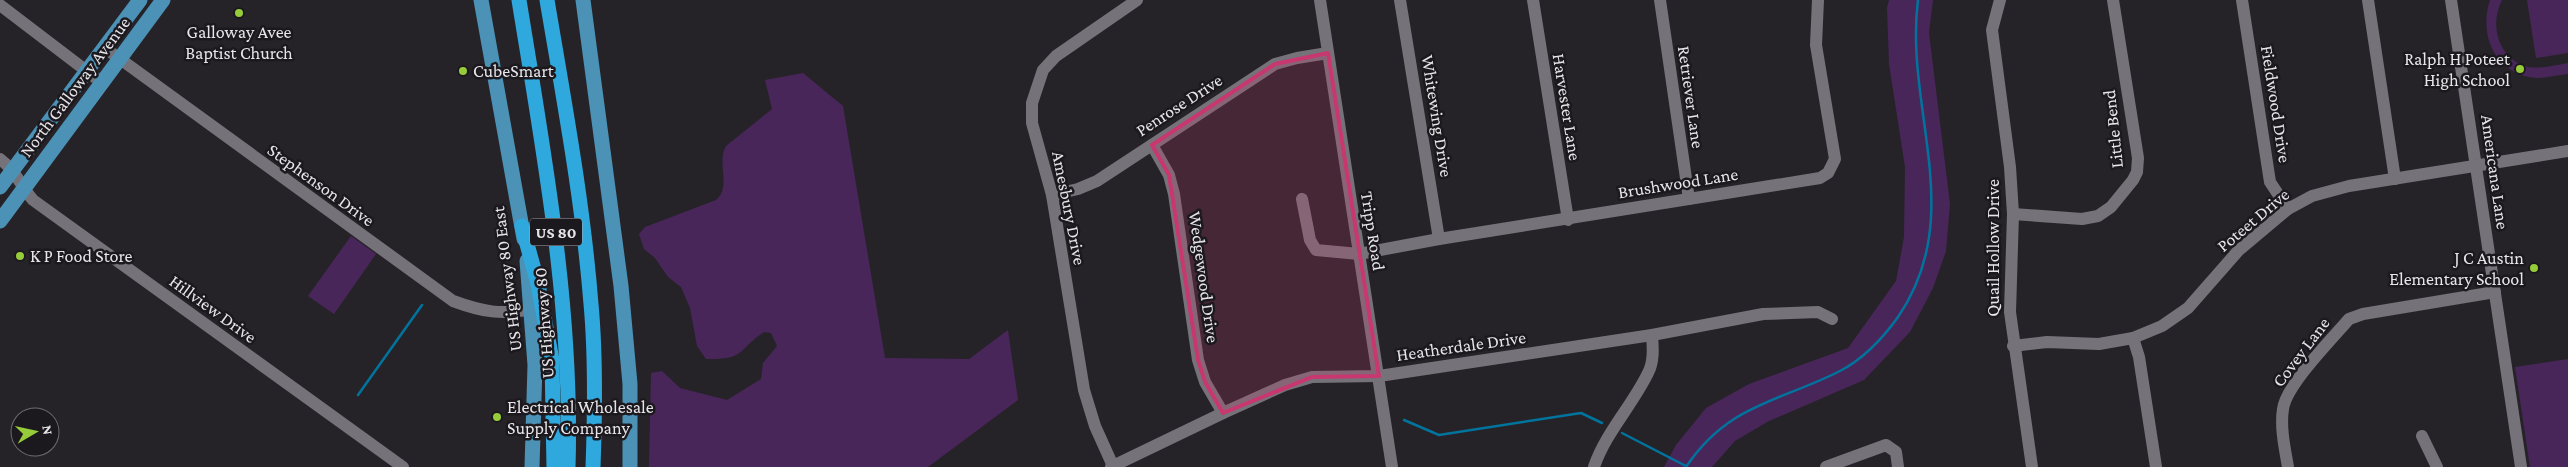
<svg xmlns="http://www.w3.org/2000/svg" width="2568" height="467" font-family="'Crimson Pro',serif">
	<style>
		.green { fill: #48265a }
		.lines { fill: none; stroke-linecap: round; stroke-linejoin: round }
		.stream { stroke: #01749d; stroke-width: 2.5 }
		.minor { stroke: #767279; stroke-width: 12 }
		.major { stroke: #4b92b6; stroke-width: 15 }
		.highway { stroke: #2fa8de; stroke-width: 15 }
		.marked { fill: #c83770; fill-opacity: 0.2; stroke: #c83770; stroke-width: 4; stroke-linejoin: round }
		.poi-dot { fill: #96cc3a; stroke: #1c191e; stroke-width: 2 }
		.labels { text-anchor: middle; stroke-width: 5; stroke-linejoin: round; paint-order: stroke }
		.shield { fill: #1c191e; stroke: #aaa8ac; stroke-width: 1 }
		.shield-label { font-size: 16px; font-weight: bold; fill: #e7e5e9 }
		.poi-label { font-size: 18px; fill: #e7e5e9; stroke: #1c191e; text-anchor: start }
		.street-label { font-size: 18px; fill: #e7e5e9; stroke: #1c191e }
	</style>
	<rect width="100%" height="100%" fill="#262328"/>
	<g class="green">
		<path d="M1889 0H1933L1929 33 1950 204 1946 251 1933 288 1910 332 1864 380 1767 422 1735 441 1712 467H1664L1676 445 1706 408 1749 384 1848 348 1896 281 1904 237 1905 167 1889 64 1887 8Z"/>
		<path d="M2490 0H2502C2489 25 2498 59 2528 67 2541 69 2556 65 2568 63V74C2558 75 2547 78 2537 78 2496 75 2478 36 2490 0Z"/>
		<path d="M2527 0H2568V53L2536 58Z"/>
		<path d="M803 73 843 106 885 358 969 359 1008 330 1018 400 928 467H649L651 373 662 371 680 388 727 400 761 379 763 363 777 346 771 333 764 332C737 350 746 360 706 359L697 346 690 308 681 287 668 277 655 258 644 249 639 234 645 227 716 200C732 187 716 163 726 146L772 109 765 80Z"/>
		<path d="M351 236 376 254 334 314 308 296Z"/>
		<path d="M2568 359V467H2530L2515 367Z"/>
	</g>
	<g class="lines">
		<g class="stream">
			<path d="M358 395 422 305"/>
			<path d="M1404 420 1439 435 1581 413 1602 423"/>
			<path d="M1622 433 1686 466"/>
			<path d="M1686 467C1728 404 1779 402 1840 371 1863 359 1883 338 1898 317 1968 215 1904 109 1918 0"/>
		</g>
		<g class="minor">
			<path d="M1320 0 1392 467"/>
			<path d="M1400 0 1439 239"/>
			<path d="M1533 0 1568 220"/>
			<path d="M1660 0 1689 199"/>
			<path d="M2000 0 1992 30 2010 167 2013 214 2010 312 2032 467"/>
			<path d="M2242 0 2270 182 2288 209"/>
			<path d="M2368 0 2395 179"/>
			<path d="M2451 0 2521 467"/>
			<path d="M0 5 101 82"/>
			<path d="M105 48 453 301C483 312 501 315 532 309"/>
			<path d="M1152 145 1169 175 1174 194 1198 360 1205 382 1223 413"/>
			<path d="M0 159C17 172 19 184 33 200L403 467"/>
			<path d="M1052 195 1078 189 1097 181 1275 64 1297 58 1328 53"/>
			<path d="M1302 199 1310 240 1316 250 1359 254 1439 239 1820 178 1828 173 1835 159 1816 45 1818 0"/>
			<path d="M2013 214 2082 219 2098 216 2111 207 2133 180 2137 172 2138 158 2113 0"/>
			<path d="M2133 338 2139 357 2156 467"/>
			<path d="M2013 346 2047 342 2099 344 2133 338 2162 326 2188 308 2238 251 2288 209 2312 196 2349 186 2568 151"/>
			<path d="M2422 436 2437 467"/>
			<path d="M1113 466 1095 426 1084 390 1052 195 1032 123V103L1043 70 1056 56 1137 0"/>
			<path d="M1111 467 1223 413 1285 385 1312 377 1379 376 1652 335 1763 314 1818 312 1832 319"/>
			<path d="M1594 467C1606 432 1632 406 1648 373 1654 362 1653 348 1652 335"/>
			<path d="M1826 467 1886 445 1896 452 1898 467"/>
			<path d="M2288 467C2285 449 2280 428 2283 409 2286 385 2332 339 2349 319L2363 314 2495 292"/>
		</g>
		<g class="major">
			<path d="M481 0 524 239"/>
			<path d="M583 0 621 286 630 384V467"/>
			<path d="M0 187 140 0"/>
			<path d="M0 221 163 0"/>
			<path d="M527 261 535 365 532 467"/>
		</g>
		<g class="highway">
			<path d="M519 0C544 155 573 309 568 467"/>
			<path d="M547 0C564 101 583 202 591 304 596 358 595 413 593 467"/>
			<path d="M522 226 538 284 552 360 554 467"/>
		</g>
	</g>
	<path class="marked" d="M1328 53 1379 376 1312 377 1223 413 1205 382 1198 360 1169 175 1152 145 1275 64Z"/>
	<g class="poi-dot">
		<circle cx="239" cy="13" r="5"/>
		<circle cx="2520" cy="69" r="5"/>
		<circle cx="463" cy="71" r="5"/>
		<circle cx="20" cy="256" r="5"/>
		<circle cx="2534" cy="268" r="5"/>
		<circle cx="497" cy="417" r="5"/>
	</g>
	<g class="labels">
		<rect class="shield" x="530" y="218.5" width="52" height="27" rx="4"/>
		<g class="shield-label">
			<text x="556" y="238">US 80</text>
		</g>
		<g class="poi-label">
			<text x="239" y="38" text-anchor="middle">Galloway Avee<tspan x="239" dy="21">Baptist Church</tspan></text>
			<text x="2510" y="65" text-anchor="end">Ralph H Poteet<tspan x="2510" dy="21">High School</tspan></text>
			<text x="473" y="77">CubeSmart</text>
			<text x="30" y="262">K P Food Store</text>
			<text x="2524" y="264" text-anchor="end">J C Austin<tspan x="2524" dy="21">Elementary School</tspan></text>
			<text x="507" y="413">Electrical Wholesale<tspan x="507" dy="21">Supply Company</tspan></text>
		</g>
		<g class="street-label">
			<text transform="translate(75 87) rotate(-53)" y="6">North Galloway Avenue</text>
			<text transform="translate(1691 97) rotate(82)" y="6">Retriever Lane</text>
			<text transform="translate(2276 104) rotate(81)" y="6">Fieldwood Drive</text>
			<text transform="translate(1179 105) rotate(-33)" y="6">Penrose Drive</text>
			<text transform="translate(1567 107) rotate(81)" y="6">Harvester Lane</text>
			<text transform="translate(1437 116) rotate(81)" y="6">Whitewing Drive</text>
			<text transform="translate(2113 129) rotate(-96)" y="6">Little Bend</text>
			<text transform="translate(2495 172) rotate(82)" y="6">Americana Lane</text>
			<text transform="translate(1678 183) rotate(-9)" y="6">Brushwood Lane</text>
			<text transform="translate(321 185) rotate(36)" y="6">Stephenson Drive</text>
			<text transform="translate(1069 208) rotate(79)" y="6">Amesbury Drive</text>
			<text transform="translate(2253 220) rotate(-40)" y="6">Poteet Drive</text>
			<text transform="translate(1373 231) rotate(81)" y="6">Tripp Road</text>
			<text transform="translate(1993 248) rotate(-90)" y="6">Quail Hollow Drive</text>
			<text transform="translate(1204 277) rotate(82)" y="6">Wedgewood Drive</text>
			<text transform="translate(507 279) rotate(-97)" y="6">US Highway 80 East</text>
			<text transform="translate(213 309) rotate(36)" y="6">Hillview Drive</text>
			<text transform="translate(544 323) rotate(-94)" y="6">US Highway 80</text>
			<text transform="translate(1461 346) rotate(-8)" y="6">Heatherdale Drive</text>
			<text transform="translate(2301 352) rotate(-53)" y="6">Covey Lane</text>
		</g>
	</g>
	<g transform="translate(35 432) rotate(81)"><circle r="24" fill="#1c191e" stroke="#6d6b6f"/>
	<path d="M0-4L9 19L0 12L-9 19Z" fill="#96cc3a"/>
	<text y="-8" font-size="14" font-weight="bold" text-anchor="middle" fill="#e7e5e9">N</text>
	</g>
</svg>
